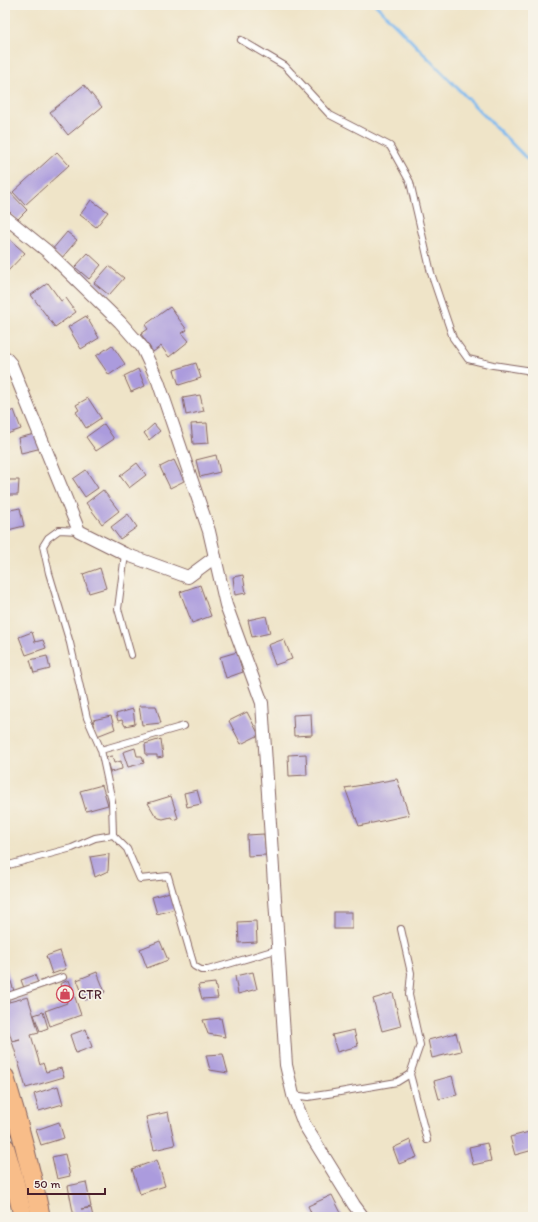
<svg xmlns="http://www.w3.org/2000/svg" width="538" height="1222" font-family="Itim,sans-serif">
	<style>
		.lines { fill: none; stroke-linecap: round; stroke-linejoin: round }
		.stream { stroke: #7dbaf0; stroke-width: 3 }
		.building { fill: #ab9bdd }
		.service-casing { stroke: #846462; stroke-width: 8 }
		.minor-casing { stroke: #846462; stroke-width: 14 }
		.primary-casing { stroke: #846462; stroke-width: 20 }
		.service { stroke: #fff; stroke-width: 6 }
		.minor { stroke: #fff; stroke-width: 12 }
		.primary { stroke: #f8bd89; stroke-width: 18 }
		.labels { text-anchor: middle; stroke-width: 3.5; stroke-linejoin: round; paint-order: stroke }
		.poi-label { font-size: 13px; fill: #4a1f2b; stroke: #f7f3e8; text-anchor: start }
	</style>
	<rect width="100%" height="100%" fill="#f7f3e8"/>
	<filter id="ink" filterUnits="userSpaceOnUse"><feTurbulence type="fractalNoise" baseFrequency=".025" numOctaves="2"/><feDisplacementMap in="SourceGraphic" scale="8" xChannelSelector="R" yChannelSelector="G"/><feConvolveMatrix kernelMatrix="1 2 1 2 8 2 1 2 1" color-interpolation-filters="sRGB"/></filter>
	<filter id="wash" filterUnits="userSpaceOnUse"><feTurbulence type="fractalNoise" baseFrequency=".012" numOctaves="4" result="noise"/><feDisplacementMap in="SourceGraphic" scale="16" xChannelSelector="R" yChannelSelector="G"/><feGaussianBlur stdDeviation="0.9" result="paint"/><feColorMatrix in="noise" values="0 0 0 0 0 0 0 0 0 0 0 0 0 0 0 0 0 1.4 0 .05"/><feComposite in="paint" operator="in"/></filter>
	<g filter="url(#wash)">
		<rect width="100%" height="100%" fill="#efe4c8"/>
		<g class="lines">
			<path class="stream" d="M376 5 533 165"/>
		</g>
		<g id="blocks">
			<g class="building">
				<path d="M84 85 102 107 68 135 50 112Z"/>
				<path d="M57 152 69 165 25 205 13 192Z"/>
				<path d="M5 187 27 210 17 220 5 207Z"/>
				<path d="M91 200 108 212 96 227 80 215Z"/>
				<path d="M67 232 77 240 61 259 51 251Z"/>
				<path d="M9 239 25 253 7 272 5 269V244Z"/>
				<path d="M88 253 101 265 89 279 75 267Z"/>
				<path d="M109 266 124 278 109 295 94 283Z"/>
				<path d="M48 283 61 301 66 298 76 312 55 327 31 295Z"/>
				<path d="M170 307 187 330 182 333 189 341 169 357 161 346 153 352 141 334 148 329 145 325Z"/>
				<path d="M86 316 99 338 81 349 68 327Z"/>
				<path d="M112 345 125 364 109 375 96 356Z"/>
				<path d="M196 363 201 378 179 385 174 370Z"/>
				<path d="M138 369 145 386 131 392 124 376Z"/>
				<path d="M200 395 204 411 186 415 183 398Z"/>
				<path d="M88 398 101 418 86 428 76 412 79 410 76 405Z"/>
				<path d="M14 410 21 429 7 434 5 430V414Z"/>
				<path d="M207 423 209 443 193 444 191 424Z"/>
				<path d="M104 424 114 439 96 451 86 437Z"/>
				<path d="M154 424 160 431 149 440 144 433Z"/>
				<path d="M39 433 42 448 21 453 18 438Z"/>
				<path d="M216 455 220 472 200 477 196 460Z"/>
				<path d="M174 460 184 481 170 488 160 467Z"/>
				<path d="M137 463 146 475 129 488 120 476Z"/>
				<path d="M86 470 98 488 85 497 73 479Z"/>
				<path d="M5 480H19L18 495H5Z"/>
				<path d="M103 490 119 511 102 524 86 503Z"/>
				<path d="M20 508 24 526 8 530 5 511Z"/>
				<path d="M128 514 137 527 120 539 111 527Z"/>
				<path d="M100 568 106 588 89 593 83 574Z"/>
				<path d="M243 575 246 593 235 595 233 577Z"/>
				<path d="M200 585 211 616 192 623 180 592Z"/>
				<path d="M266 616 270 633 252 637 248 620Z"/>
				<path d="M32 632 35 642 43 640 46 648 26 655 19 637Z"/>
				<path d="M284 639 292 659 275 665 268 645Z"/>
				<path d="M237 652 243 672 226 678 220 657Z"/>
				<path d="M47 656 50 669 34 673 30 660Z"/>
				<path d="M139 706H156L161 723 142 725Z"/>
				<path d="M133 709 135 724 125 726 122 720 118 721 116 714Z"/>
				<path d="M247 712 259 735 241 744 229 721Z"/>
				<path d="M311 714 312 735 294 736 293 715Z"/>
				<path d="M111 716 115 729 97 736 93 720Z"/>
				<path d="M161 739 163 757 157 758V755H146L145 744Z"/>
				<path d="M135 748 137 756H142L144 763 128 767 123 752Z"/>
				<path d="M306 754 307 775 289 776 288 755Z"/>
				<path d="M112 756 114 763 121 761 122 769 110 772 106 757Z"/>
				<path d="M397 779 409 815 359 826 345 788Z"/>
				<path d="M102 785 108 805 86 811 80 791Z"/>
				<path d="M197 790 201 804 187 807 184 793Z"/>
				<path d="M171 796 178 818 173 820 171 817 163 819 159 818 155 815 148 803Z"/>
				<path d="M264 834 266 855 248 856 247 835Z"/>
				<path d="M109 854 108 871 95 877 90 857Z"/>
				<path d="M170 892 175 909 157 914 152 897Z"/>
				<rect x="334" y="912" width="18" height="17"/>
				<path d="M256 921 257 942 239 943 238 922Z"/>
				<path d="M160 941 168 960 147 968 140 949Z"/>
				<path d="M60 951 66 969 52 974 46 956Z"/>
				<path d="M5 963 14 991 5 994Z"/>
				<path d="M97 972 105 992 85 1000 77 980Z"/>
				<path d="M253 972 257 989 238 994 235 976Z"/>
				<path d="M35 975 38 983 24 988 21 980Z"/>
				<path d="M69 980 81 1015 50 1026 45 1011 67 1003 60 984Z"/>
				<path d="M215 983 218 998 202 999 198 985Z"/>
				<path d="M393 993 401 1026 382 1031 373 999Z"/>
				<path d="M28 997 39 1033 31 1035 40 1065 43 1063 46 1072 61 1068 64 1077 26 1088 12 1041 20 1039 12 1041 5 1019V1003Z"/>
				<path d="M43 1012 48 1028 40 1031 34 1015Z"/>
				<path d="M221 1018 225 1037 208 1034 203 1020Z"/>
				<path d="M86 1029 92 1047 76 1053 70 1035Z"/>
				<path d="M354 1030 358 1046 337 1052 332 1035Z"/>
				<path d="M456 1033 461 1051 432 1058 428 1040Z"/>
				<path d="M223 1054 228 1073 210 1070 206 1055Z"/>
				<path d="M452 1076 457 1095 439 1099 434 1081Z"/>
				<path d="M58 1086 63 1104 39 1111 34 1094Z"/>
				<path d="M168 1112 175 1145 154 1150 146 1117Z"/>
				<path d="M59 1122 64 1138 41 1145 36 1130Z"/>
				<path d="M533 1131V1150L515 1155 510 1137Z"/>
				<path d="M410 1140 417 1157 399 1164 393 1148Z"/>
				<path d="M487 1143 491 1161 473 1165 469 1147Z"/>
				<path d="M65 1154 70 1176 57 1179 52 1157Z"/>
				<path d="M157 1160 165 1186 140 1194 132 1169Z"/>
				<path d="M86 1182 91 1207 81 1209 91 1208 93 1217H74L68 1186Z"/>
				<path d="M332 1195 342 1215 338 1217H313L308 1206Z"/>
			</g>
		</g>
	</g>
	<g filter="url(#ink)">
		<use href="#blocks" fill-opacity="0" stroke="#846462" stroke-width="1"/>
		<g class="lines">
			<g class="service-casing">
				<g id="service">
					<path d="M241 40 285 66 330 115 390 146 410 182 431 273 453 338 468 359 493 365 526 370 533 374"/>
					<path d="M79 531 59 530 48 538 43 546 49 573 70 643 87 718 101 750"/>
					<path d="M125 554 118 609 131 655"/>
					<path d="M113 835 112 801 101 750 184 726"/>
					<path d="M5 866 72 848 95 838 113 835 127 849 140 879 168 876 194 966 201 970H208L279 949"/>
					<path d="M5 997 63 977"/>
					<path d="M410 1074 427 1140"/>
					<path d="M293 1095 308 1097 334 1093 397 1082 410 1074 420 1045 409 995 411 973 401 929"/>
				</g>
			</g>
			<g class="minor-casing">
				<g id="minor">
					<path d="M5 217 47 251 120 322 142 347 158 381 209 531 226 605 262 703 286 1065 293 1095 304 1124 354 1205 363 1217"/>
					<path d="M5 357 11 364 79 531 125 554 188 577 215 557"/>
				</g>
			</g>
			<g class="primary-casing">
				<g id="primary">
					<path d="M5 1077C19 1123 31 1170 41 1217"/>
					<path d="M5 1147 13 1175 23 1217"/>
				</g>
			</g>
			<use href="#service" class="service"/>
			<use href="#minor" class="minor"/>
			<use href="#primary" class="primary"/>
		</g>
	</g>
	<defs>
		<g id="shop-ring" transform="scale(0.9)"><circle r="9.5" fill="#f7f3e8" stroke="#d1495b" stroke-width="1.5"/><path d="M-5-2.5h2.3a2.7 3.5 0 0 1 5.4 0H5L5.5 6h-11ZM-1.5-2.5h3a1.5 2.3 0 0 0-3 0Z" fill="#d1495b"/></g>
	</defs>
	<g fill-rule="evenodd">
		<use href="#shop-ring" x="65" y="994"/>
	</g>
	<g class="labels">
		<g class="poi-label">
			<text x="78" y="999">CTR</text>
		</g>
	</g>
	<rect width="538" height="1222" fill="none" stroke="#f7f3e8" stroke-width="20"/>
	<path d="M28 1188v6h77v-6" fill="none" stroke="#4a1f2b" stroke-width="2"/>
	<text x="34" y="1188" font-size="12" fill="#4a1f2b" stroke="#f7f3e8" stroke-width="3" paint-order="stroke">50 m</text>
</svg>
